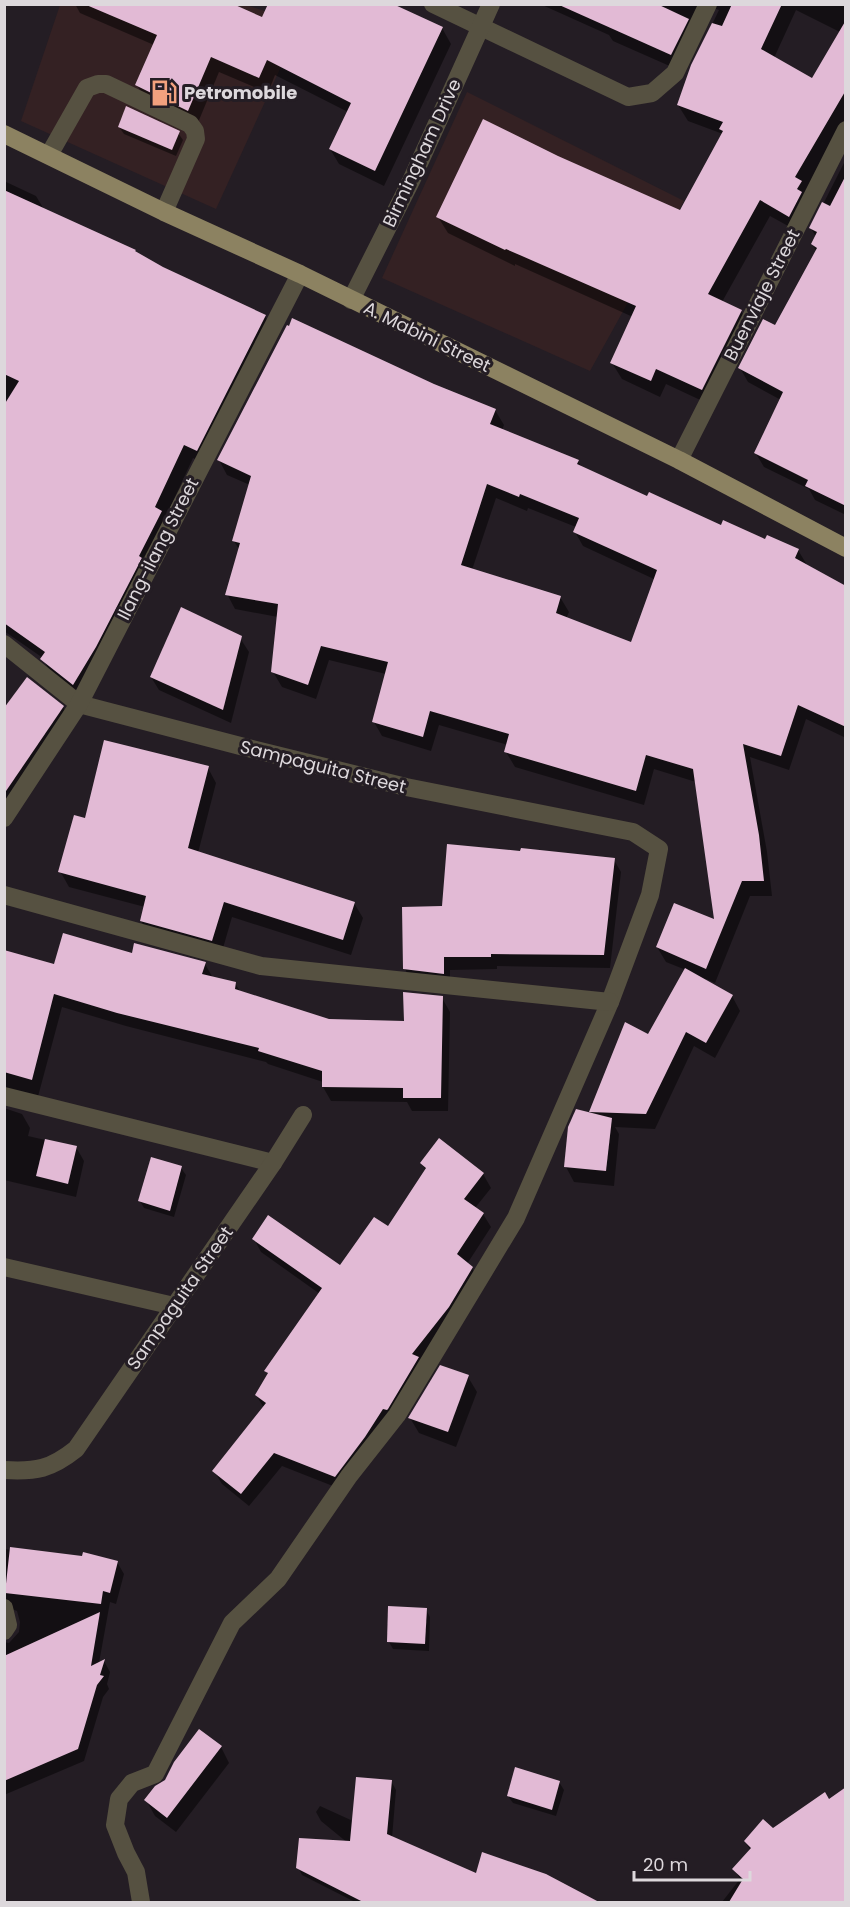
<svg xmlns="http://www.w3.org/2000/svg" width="850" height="1907" font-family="Poppins,sans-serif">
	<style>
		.commercial { fill: #342123 }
		.shadow { fill: #0007; fill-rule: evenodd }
		.building { fill: #e2bad5; fill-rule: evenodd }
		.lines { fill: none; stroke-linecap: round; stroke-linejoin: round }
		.lane { stroke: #565141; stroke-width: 18 }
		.street { stroke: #565141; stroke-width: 18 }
		.primary { stroke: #8c8261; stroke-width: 18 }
		.labels { text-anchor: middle; stroke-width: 6; stroke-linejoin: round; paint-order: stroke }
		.poi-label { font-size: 18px; font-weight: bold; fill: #ddd8dc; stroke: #241d24; text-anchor: start }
		.street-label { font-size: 18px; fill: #ddd8dc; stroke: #241d24 }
	</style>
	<rect width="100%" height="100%" fill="#241d24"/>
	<g class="commercial">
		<path d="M60 5H246L301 23 216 209 21 121Z"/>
		<path d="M467 92 684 201 590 371 382 278Z"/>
	</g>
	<g class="shadow">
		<path d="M75 4H229L263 19 442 28 451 44 384 186 339 164 330 149 348 112 275 75 268 93 219 72 197 125 146 101 137 85 154 45 80 13Z"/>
		<path d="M540 4H846V122L799 232 770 216 722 302 741 311 751 328 711 405 666 384 660 397 622 379 612 363 633 317 515 264V266L448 233 438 217 558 158 680 212 723 134 688 121 678 105 692 66 719 10 716 9 707 15 681 71 613 41 609 35ZM796 10 840 32 813 80 774 58Z"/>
		<path d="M119 127 178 133 183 140 176 156 124 134Z"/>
		<path d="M846 159V515L815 500 809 489 764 467 755 452 781 400 748 382 740 368 776 327 817 252 812 244 816 237 811 228Z"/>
		<path d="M4 181 36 196 45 211 265 316 273 331 205 464 193 458 82 698 50 673 43 658 4 631Z"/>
		<path d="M434 385 495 410 504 425 502 430 578 461 582 468 648 498 722 526 798 550 807 565 846 587V738L806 719 789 770 750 757 767 852 772 896H750L715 983 706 979 705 981 732 996 740 1011 715 1058 694 1046 655 1129 615 1127 619 1134 614 1186 574 1182 566 1167 569 1127 592 1114 590 1112 649 1036 686 970 666 962 657 947 716 922 696 782 654 769 644 805 515 767 506 752 508 745 439 725 431 751 382 736 374 722 386 674 329 660 316 699 282 687 273 672 278 617 235 609 227 594 240 551 234 541 250 485 227 475 219 460ZM496 498 527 511 528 508 576 527 575 532 583 546 656 580 632 644 566 619 569 612 560 597 472 570Z"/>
		<path d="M240 638 249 652 231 723 159 690 151 677Z"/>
		<path d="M4 702 8 705 63 707 72 724 4 815Z"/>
		<path d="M208 768 216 783 198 853 354 903 363 918 351 955 232 917 221 955 150 936 141 921 145 907 69 887 60 871 86 820Z"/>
		<path d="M614 860 621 872 610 968 497 966V969L450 970V986L412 982 405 969 443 908Z"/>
		<path d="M4 952 55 966 133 955 205 964 213 978 235 983 241 993 329 1021 405 1022 442 998 450 1012 448 1111H412L407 1102 331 1101 323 1087V1082L268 1064 266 1062 126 1026 62 1007 36 1104 4 1103Z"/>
		<path d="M4 1108 22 1114 30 1128 28 1136 76 1147 84 1161 76 1197 4 1180Z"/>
		<path d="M422 1163 483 1174 491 1188 475 1208 483 1214 491 1227 467 1264 472 1268 480 1282 343 1490 282 1466 249 1506 222 1484 214 1471 264 1408 256 1395 269 1376 266 1371 320 1294 261 1252 254 1239 340 1267 388 1228 426 1171Z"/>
		<path d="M181 1168 186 1175 174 1217 144 1208 140 1201Z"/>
		<path d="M468 1377 477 1392 456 1447 419 1433 410 1418Z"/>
		<path d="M4 1549 117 1562 124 1574 116 1604 110 1602 99 1663 104 1661 110 1672 107 1684 109 1689 103 1697 84 1761 4 1795V1642L9 1643 19 1632 20 1622 17 1611 9 1608 4 1611Z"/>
		<path d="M426 1610 430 1617 429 1651 393 1649 389 1642Z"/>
		<path d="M221 1747 229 1763 176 1832 155 1816 146 1800Z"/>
		<path d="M391 1781 396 1790 392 1838 477 1875H546L596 1902H420L321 1821 316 1812 320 1806 353 1821Z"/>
		<path d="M559 1782 564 1790 556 1816 513 1803 508 1796Z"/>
		<path d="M846 1800V1902H722L740 1879 734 1869 751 1851 745 1842 773 1830 829 1801Z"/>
		<path d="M327 1841 371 1902H355L302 1875 298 1867Z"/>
	</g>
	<g class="building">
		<path d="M84 4H233L262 17 268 4H393L443 27 375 171 329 149 351 103 267 60 259 78 211 57 188 111 135 85 157 35Z"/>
		<path d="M557 4H657L689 19 671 55Z"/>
		<path d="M732 4H782L761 49 812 78 846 20V90L795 177 802 181 797 189 802 192 789 217 760 200 708 294 742 310 702 390 656 369 651 381 610 363 636 306 506 249 505 250 436 217 483 119 558 156 680 210 723 131 719 129 723 122 677 105 691 65 712 23 722 26Z"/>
		<path d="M126 106 180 131 172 150 118 127Z"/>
		<path d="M846 175V506L805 486 808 480 754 453 783 392 738 368 763 319 775 325 817 248 811 244 817 232 809 228 822 202 830 206Z"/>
		<path d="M4 190 136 250 135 251 163 267 266 315 197 451 184 445 155 507 162 511 139 556 142 558 96 647 73 685 40 659 45 652 4 623V405L19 381 4 374Z"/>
		<path d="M292 318 434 384 496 409 490 424 579 460 577 464 647 496 649 492 721 525 723 520 765 539 767 535 799 549 795 558 846 586V727L798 705 781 756 743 744 759 835 764 881H742L706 969 656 947 674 903 714 919 693 769 646 755 636 791 504 752 509 734 430 711 423 737 372 722 388 662 321 646 308 685 271 672 278 604 225 595 240 543 232 541 251 476 217 460 287 325 289 326ZM487 484 519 497 520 494 579 518 573 532 657 570 631 642 556 613 561 596 461 565Z"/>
		<path d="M181 607 242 636 223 710 150 677Z"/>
		<path d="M27 677 64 706 4 794V708Z"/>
		<path d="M104 740 209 766 188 848 355 902 343 940 224 902 212 941 140 921 146 896 58 872 74 815 85 818Z"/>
		<path d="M447 844 520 851 521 848 615 858 604 955 491 954V957H444V974L403 969 402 907 442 906Z"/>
		<path d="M63 933 132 953 134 943 206 962 202 974 236 982 235 989 329 1019 404 1021 403 992 443 996 441 1098H403V1088L322 1087V1071L258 1051 259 1048 117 1013 54 994 32 1080 4 1072V950L54 964Z"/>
		<path d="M685 968 733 995 706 1043 686 1032 646 1114 589 1112 625 1022 648 1034Z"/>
		<path d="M576 1109 612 1118 606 1171 564 1167 568 1127Z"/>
		<path d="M439 1138 484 1173 464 1199 484 1213 457 1254 473 1267 449 1307 412 1354 419 1357 388 1409 387 1410 383 1409 365 1437 335 1477 274 1453 241 1494 212 1471 266 1403 255 1395 268 1373 264 1371 322 1288 252 1239 268 1215 340 1265 374 1217 388 1226 426 1168 420 1163Z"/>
		<path d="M45 1139 77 1146 68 1184 36 1176Z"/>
		<path d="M151 1157 182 1166 170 1211 138 1201Z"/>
		<path d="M440 1365 469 1375 448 1432 408 1418Z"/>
		<path d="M10 1547 82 1556 83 1552 118 1561 110 1593 103 1591 101 1604 5 1593Z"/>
		<path d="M388 1606 427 1608 425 1644 387 1642Z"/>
		<path d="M100 1612 91 1666 105 1659 100 1675 104 1676 97 1685 78 1749 4 1781V1656Z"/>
		<path d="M199 1729 222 1746 167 1818 144 1800 155 1786 165 1780 174 1762Z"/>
		<path d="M515 1767 560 1781 552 1810 507 1796Z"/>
		<path d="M356 1777 392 1780 387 1834 476 1873 482 1852 546 1874 599 1902H363L296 1868 299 1838 350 1841Z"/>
		<path d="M846 1787V1902H729L743 1879 732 1869 751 1848 744 1841 763 1819 773 1828 825 1792 829 1799Z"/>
	</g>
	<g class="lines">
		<path class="lane" d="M49 155 87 88 98 84H106L190 124 195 131 196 139 164 212"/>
		<g class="street">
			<path d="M433 4 628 97 652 93 675 73 708 4"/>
			<path d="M351 300 411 181 491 4"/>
			<path d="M679 460 846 130"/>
			<path d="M4 644 79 704 248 748 406 787 633 832 659 849 650 895 610 1002 516 1218 397 1415 349 1476 278 1579 232 1623 155 1774 132 1783 119 1799 115 1825 126 1853 136 1872 141 1902"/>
			<path d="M4 818 79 704 300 274"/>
			<path d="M4 895 261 966 610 1002"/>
			<path d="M4 1096 273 1163"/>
			<path d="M4 1267 174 1306"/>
			<path d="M4 1470C36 1472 51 1469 76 1449L273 1163 303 1115"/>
			<path d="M4 1608 8 1625 4 1631"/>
		</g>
		<path class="primary" d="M4 134 164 212 300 274 679 460 846 548"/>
	</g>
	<defs>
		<g id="fuel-bare" transform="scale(2.07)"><path d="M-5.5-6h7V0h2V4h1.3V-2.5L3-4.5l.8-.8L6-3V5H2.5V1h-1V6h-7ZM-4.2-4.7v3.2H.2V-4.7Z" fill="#f2a17e" stroke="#241d24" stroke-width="2.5" paint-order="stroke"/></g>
	</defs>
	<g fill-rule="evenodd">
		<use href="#fuel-bare" x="164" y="93"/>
	</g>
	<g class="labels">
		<g class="poi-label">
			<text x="184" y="99">Petromobile</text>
		</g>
		<g class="street-label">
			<text transform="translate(422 153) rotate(-65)" y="6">Birmingham Drive</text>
			<text transform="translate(762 295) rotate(-63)" y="6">Buenviaje Street</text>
			<text transform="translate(427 337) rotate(26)" y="6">A. Mabini Street</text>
			<text transform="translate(158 549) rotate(-63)" y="6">Ilang-ilang Street</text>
			<text transform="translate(323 767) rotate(14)" y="6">Sampaguita Street</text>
			<text transform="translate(180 1298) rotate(-55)" y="6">Sampaguita Street</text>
		</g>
	</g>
	<rect width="850" height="1907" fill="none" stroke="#ddd8dc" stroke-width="12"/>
	<path d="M634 1871v9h116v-9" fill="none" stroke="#ddd8dc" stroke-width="3"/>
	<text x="643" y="1871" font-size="18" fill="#ddd8dc" stroke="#241d24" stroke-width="4.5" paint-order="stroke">20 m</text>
</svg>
